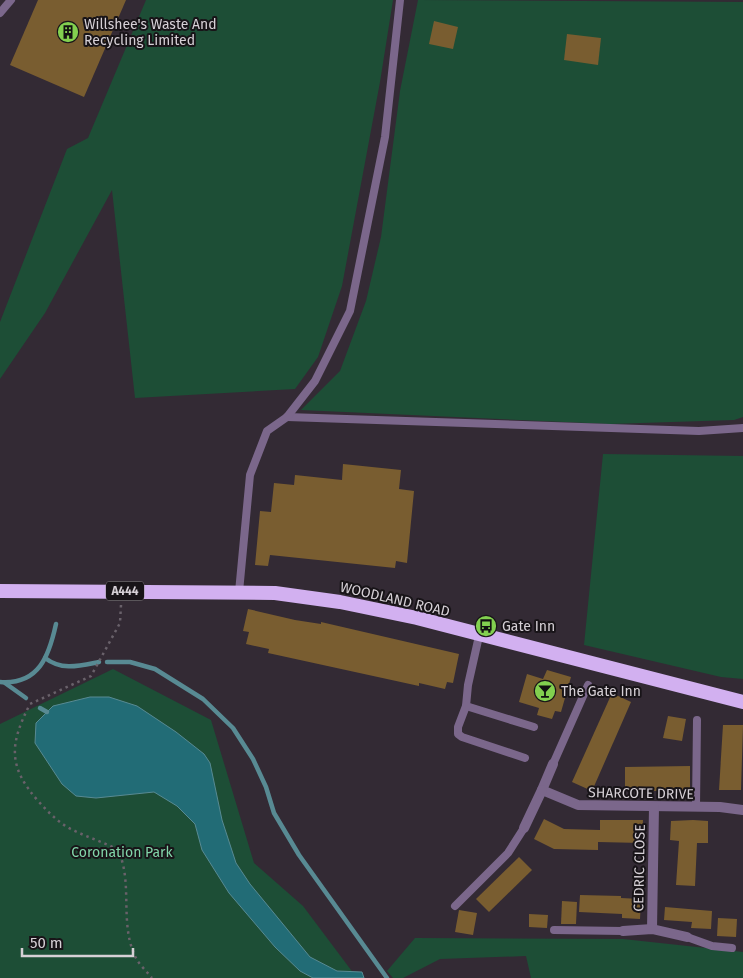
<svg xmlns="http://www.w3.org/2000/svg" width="743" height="978" font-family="'Fira Sans',sans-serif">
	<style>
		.green { fill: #1d4e36 }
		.water { fill: #226c76; stroke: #588a93 }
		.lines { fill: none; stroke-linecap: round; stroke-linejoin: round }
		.stream { stroke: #588a93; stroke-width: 4.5 }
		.building { fill: #795d30 }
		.path { stroke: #69616a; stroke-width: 2.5; stroke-dasharray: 2.5 4; stroke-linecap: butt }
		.service { stroke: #7b678b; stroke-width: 8 }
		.minor { stroke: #7b678b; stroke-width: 10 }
		.trunk { stroke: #d2b0f0; stroke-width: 14 }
		.labels { text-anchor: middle; stroke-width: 4; stroke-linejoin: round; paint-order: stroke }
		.shield { fill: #181418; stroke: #9d989d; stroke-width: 1 }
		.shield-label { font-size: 12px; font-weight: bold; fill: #d6d0d6 }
		.poi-label { font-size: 14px; fill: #d6d0d6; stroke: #181418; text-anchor: start }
		.street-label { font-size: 14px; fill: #d6d0d6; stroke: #181418 }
		.park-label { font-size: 14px; fill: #82d5a9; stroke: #181418 }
	</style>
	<rect width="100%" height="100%" fill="#332a34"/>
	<g class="green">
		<path d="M146 0H393L380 82 342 286 318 357 295 389 135 398 112 190 45 313 0 379V322L67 149 88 138Z"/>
		<path d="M418 0 743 2V417L734 420 610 424 301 410 340 371 366 301 381 237 400 91Z"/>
		<path d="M603 454 743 456V679L721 677 584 645Z"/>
		<path d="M113 669 211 720 254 863 303 906 357 978H0V724Z"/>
		<path d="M415 938 623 939 743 952V978H531L526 956 440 959 403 978H393L387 971Z"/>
	</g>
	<path class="water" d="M90 697H109L137 706 176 732 204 754 210 763 222 820 236 863 250 884 310 957 337 971 362 972 364 978H313L300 971 275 947 229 893 202 850 195 824 177 806 154 792 96 798 76 796 62 784 35 743 36 723 53 706Z"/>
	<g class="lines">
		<g class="stream">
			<path d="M45 658C62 671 79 666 99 662"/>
			<path d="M107 662H130L155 669 203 699 233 728 253 759 266 787 274 813 299 855 387 978"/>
			<path d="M0 682C39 685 49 656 56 624"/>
			<path d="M5 683 26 698"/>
			<path d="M40 708 47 712"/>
		</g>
	</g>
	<g class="building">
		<path d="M38 0H126L84 97 10 65Z"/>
		<path d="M434 21 458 27 453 49 429 44Z"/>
		<path d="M567 34 601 38 598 65 564 60Z"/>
		<path d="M343 464 401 470 399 489 414 491 407 563 396 561 395 568 270 555 268 566 255 565 260 511 271 512 274 483 294 485 295 475 342 480Z"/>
		<path d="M248 609 295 620 321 624V622L459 654 453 683 447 682 445 689 419 683V686L268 653 269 649 246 644 249 632 243 631Z"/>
		<path d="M547 670 571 677 561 712 555 711 552 719 537 715 539 708 519 702 527 674 543 679Z"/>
		<path d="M612 693 631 702 592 791 572 782Z"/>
		<path d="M668 716 686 719 682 741 663 738Z"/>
		<path d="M723 725H743L741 790H719Z"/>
		<path d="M690 766V792L625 790V767Z"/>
		<path d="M544 819 564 829 600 830V820H643L642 843 598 842V850L554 849 534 839Z"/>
		<path d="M693 820 708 821V843H697L695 886 676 885 679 841 670 840 671 821Z"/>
		<path d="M519 857 532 870 489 912 476 899Z"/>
		<path d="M580 895 621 896V898L641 899 640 919 622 918V914L579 912Z"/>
		<path d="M562 901 577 902 576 924H561Z"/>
		<path d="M665 907 712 911 711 929 691 928 692 922 664 920Z"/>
		<path d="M459 910 477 913 473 935 455 932Z"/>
		<path d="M529 914 548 915 547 928 529 927Z"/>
		<path d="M718 918 737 919 736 937 717 936Z"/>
	</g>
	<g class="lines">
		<path class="path" d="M121 605 120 623 91 676 30 704C9 745 8 767 39 802 50 814 61 825 75 831 89 838 104 842 118 850 134 884 118 925 137 960 141 966 147 972 152 978"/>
		<g class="service">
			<path d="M0 13 11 0"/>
			<path d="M287 417 699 431 743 428"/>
			<path d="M239 592 250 475 267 431 287 417 315 381 350 311 385 137 400 0"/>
			<path d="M479 636 468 685 466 706 534 727"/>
			<path d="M466 706 458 727V734L462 737 525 758"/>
			<path d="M553 764 588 685"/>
			<path d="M696 807 697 720"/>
			<path d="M455 906 508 853 524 828"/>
			<path d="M554 930 623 931"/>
			<path d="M687 937 712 946 732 948"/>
		</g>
		<g class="minor">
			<path d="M553 764 542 790 578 805 720 807 743 810"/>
			<path d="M524 828 542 790"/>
			<path d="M652 929 654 807"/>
			<path d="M623 931 652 929 687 937"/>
		</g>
		<path class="trunk" d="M0 591 275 593 340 602 417 618 743 702"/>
	</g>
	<defs>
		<g id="building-disc" transform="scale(1.125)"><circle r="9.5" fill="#82d04f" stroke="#181418"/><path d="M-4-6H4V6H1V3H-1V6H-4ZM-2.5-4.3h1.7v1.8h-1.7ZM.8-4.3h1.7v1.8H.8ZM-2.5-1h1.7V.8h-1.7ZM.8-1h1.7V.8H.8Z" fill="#111"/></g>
		<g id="bus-disc" transform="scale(1.125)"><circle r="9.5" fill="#82d04f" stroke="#181418"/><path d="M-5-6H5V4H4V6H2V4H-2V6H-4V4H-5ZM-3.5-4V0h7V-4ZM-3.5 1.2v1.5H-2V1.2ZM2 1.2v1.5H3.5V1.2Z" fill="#111"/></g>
		<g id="bar-disc" transform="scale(1.125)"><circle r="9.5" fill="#82d04f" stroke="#181418"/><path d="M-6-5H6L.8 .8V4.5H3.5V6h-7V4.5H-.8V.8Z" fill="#111"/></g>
	</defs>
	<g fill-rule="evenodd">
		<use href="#building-disc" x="68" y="32"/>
		<use href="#bus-disc" x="486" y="626"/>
		<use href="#bar-disc" x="545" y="691"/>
	</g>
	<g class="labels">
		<rect class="shield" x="106" y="581.5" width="38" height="19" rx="4"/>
		<g class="shield-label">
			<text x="125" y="595">A444</text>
		</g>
		<g class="poi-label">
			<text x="84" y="29">Willshee's Waste And<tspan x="84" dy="16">Recycling Limited</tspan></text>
			<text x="502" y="631">Gate Inn</text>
			<text x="561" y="696">The Gate Inn</text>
		</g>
		<g class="street-label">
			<text transform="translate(395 599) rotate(13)" y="5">WOODLAND ROAD</text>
			<text transform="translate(641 793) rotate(1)" y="5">SHARCOTE DRIVE</text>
			<text transform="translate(639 868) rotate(-89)" y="5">CEDRIC CLOSE</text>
		</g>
		<g class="park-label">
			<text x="122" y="857">Coronation Park</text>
		</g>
	</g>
	<path d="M22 948v8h111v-8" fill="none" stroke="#d6d0d6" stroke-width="2.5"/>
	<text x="30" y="948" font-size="15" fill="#d6d0d6" stroke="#181418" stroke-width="4" paint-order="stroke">50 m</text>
</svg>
